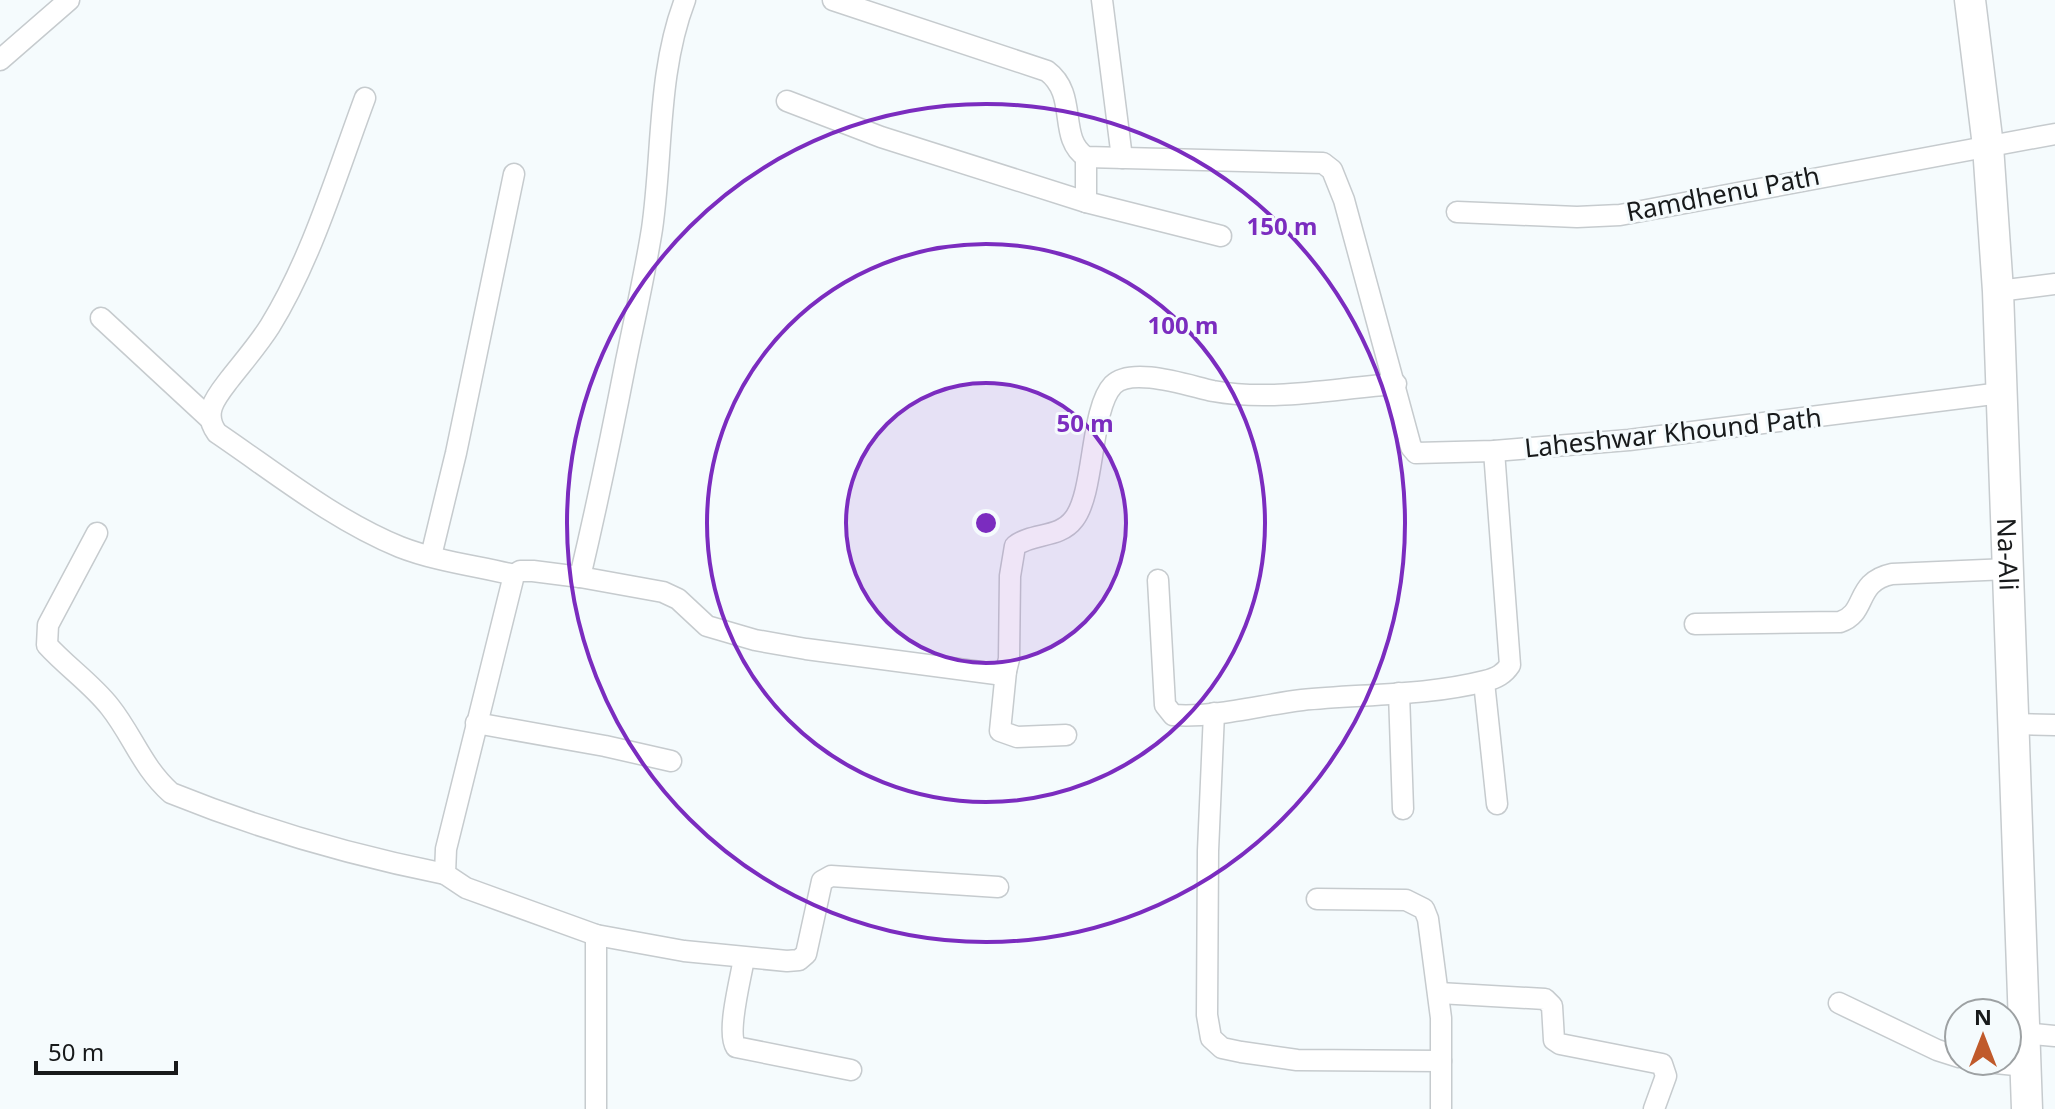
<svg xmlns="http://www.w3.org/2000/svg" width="2055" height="1109" font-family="'Noto Sans',sans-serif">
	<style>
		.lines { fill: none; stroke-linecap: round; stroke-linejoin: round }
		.street-casing { stroke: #c6cbce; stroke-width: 23 }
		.primary-casing { stroke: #c6cbce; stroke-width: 33 }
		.street { stroke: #fff; stroke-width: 20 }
		.primary { stroke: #fff; stroke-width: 30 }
		.ring { fill: none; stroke: #7b2cbf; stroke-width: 4 }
		.labels { text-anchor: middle; stroke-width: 6; stroke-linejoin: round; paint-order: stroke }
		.street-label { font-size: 26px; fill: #181a1b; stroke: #f5fbfd }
		.centre { fill: #7b2cbf; stroke: #f5fbfd; stroke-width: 4 }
		.ring-label { font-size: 24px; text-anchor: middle; font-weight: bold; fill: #7b2cbf; stroke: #f5fbfd; stroke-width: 6; stroke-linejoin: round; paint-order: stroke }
	</style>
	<rect width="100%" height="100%" fill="#f5fbfd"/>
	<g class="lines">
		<g class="street-casing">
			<g id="street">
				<path d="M833 0 1047 71C1079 95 1057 138 1086 157L1323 163 1332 170 1344 200 1411 447 1416 453 1494 451 1629 440 2001 393"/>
				<path d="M1102 0 1122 158"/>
				<path d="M0 60 69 0"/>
				<path d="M365 98C337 173 312 258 270 326 258 345 243 362 229 380 216 397 202 413 217 433 276 473 334 520 400 547 436 561 477 566 514 575"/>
				<path d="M787 101 881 137 1086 202"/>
				<path d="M1086 157V202L1221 236"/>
				<path d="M1457 212 1577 217 1620 215 2055 134"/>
				<path d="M1998 291 2055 284"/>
				<path d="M101 318 209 418"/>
				<path d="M97 533 48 625 47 645C67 667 92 684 110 707 133 736 142 767 171 793 260 829 350 855 445 874"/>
				<path d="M431 556 456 453 514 174"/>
				<path d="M580 577C597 505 612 433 626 361 635 317 645 273 652 229 663 153 657 73 685 0"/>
				<path d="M1158 580 1165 705 1173 715C1216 718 1260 705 1302 700 1362 694 1426 696 1485 681 1497 678 1504 674 1510 665L1494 451"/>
				<path d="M1695 624 1840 622C1868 613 1854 582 1892 574L2008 569"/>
				<path d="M1006 671 1000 731 1017 737 1066 735"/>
				<path d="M1484 682 1497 804"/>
				<path d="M1399 693 1403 809"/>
				<path d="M1214 713 1208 851 1207 1015 1211 1038 1222 1048 1241 1052 1297 1060 1441 1061"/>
				<path d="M476 723 605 746 671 761"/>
				<path d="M2013 724 2055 725"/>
				<path d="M998 887 831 876 822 881 806 954 799 960 787 961 684 951 596 935 466 888 445 874 446 849 514 575 520 571H533L580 577 663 592 678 599 707 626 755 640 806 649 996 674 1006 671 1009 659 1010 576 1015 546C1033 532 1059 539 1074 519 1095 492 1090 409 1113 385 1132 366 1189 386 1213 391 1273 402 1336 388 1396 384"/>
				<path d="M1317 899 1406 900 1424 909 1428 919 1441 1018V1109"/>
				<path d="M744 958C741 978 726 1032 736 1047L851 1070"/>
				<path d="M1439 993 1545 999 1552 1006 1554 1040 1560 1044 1662 1064 1666 1076 1654 1109"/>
				<path d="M1839 1003 1937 1050 1959 1057"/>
				<path d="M2023 1033 2055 1036"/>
				<path d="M1976 1061 2025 1066"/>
				<path d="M596 1109V935"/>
			</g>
		</g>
		<g class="primary-casing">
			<g id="primary">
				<path id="s1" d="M1970 0 1988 146 1998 291 2027 1109"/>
			</g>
		</g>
		<use href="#street" class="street"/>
		<use href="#primary" class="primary"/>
	</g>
	<circle cx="986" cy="523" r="140" fill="#7b2cbf" fill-opacity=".12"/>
	<g class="ring">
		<circle cx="986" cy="523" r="140"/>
		<circle cx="986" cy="523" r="279"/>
		<circle cx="986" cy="523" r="419"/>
	</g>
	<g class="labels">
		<g class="street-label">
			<text transform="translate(1723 194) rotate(-11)" y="9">Ramdhenu Path</text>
			<text transform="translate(1673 433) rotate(-6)" y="9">Laheshwar Khound Path</text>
			<text dy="9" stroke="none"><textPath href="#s1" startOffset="556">Na-Ali</textPath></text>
		</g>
	</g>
	<circle cx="986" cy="523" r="12" class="centre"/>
	<g class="ring-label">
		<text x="1282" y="235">150 m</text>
		<text x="1183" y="334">100 m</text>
		<text x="1085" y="432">50 m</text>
	</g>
	<g transform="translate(1983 1037)"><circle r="38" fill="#f5fbfd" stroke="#9da1a3" stroke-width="2"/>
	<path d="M0-6L14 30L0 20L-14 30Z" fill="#c05a2b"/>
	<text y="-12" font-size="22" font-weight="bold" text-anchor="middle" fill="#181a1b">N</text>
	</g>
	<path d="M36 1061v12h140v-12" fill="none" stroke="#181a1b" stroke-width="4"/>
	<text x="48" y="1061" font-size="24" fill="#181a1b" stroke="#f5fbfd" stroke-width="6" paint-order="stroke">50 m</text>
</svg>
